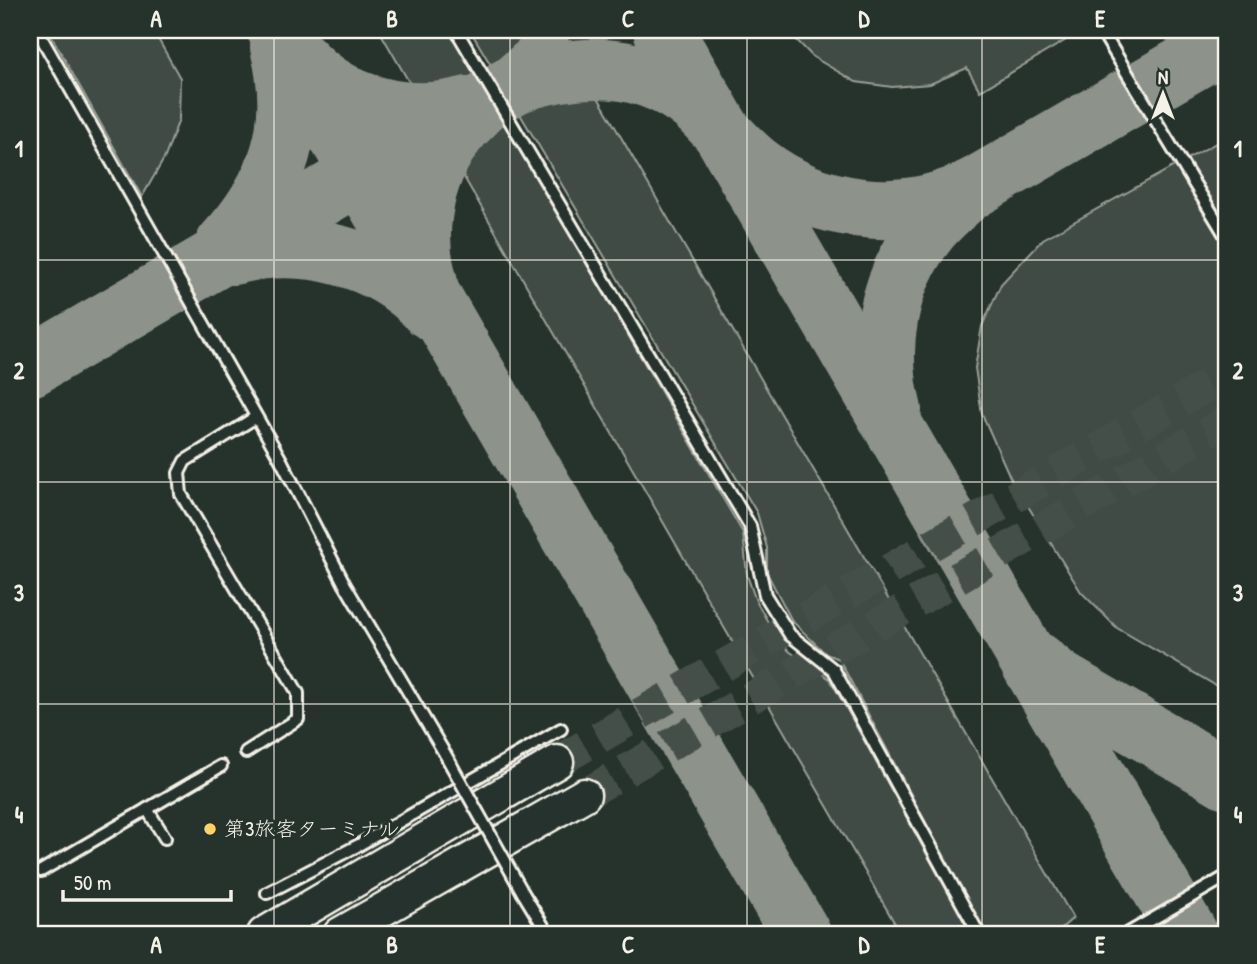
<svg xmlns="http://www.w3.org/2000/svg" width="1257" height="964" font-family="'Patrick Hand','Klee One',sans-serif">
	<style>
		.green { fill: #414b45; stroke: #9a9e96; stroke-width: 2 }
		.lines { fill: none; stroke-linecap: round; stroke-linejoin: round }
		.taxiway { stroke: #8d928a; stroke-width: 60 }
		.secondary-tunnel { stroke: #455049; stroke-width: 32; stroke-dasharray: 32 16; stroke-linecap: butt }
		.lane-casing { stroke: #f4f1e8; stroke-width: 16 }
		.secondary-casing { stroke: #f4f1e8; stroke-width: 37 }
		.lane { stroke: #26332d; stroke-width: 10 }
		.secondary { stroke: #26332d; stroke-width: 32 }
		.lane-bridge-casing { stroke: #f4f1e8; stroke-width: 16; stroke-linecap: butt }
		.lane-bridge { stroke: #26332d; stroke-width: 10 }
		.grid { fill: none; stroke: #f4f1e8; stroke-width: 2; stroke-opacity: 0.55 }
		.poi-dot { fill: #ffd166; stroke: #26332d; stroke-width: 2.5 }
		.labels { text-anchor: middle; stroke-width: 6; stroke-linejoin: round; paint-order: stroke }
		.poi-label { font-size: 21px; fill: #f4f1e8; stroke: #26332d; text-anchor: start }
		.neatline { fill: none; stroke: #f4f1e8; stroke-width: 2.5 }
		.grid-label { font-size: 23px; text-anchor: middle; font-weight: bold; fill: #f4f1e8 }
	</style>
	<rect width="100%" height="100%" fill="#26332d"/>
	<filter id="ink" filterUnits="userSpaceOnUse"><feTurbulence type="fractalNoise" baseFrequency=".0143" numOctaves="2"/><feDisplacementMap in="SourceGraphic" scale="14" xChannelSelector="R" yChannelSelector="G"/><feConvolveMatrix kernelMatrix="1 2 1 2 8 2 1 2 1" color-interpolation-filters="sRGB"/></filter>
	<g filter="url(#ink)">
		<g class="green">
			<path d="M48 30H153L180 78 179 119 165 157 142 197Z"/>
			<path d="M379 30H451L743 533 747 575 756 601 772 629 789 651 830 679 971 934H901Z"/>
			<path d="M470 30H559L1073 918 1055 934H985L839 659 826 654 792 621 767 573V548L757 513Z"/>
			<path d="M787 30H1083L980 91 967 68 930 84 892 87 856 82 813 57Z"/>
			<path d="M1227 137V692L1117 628 1081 592 1010 477 982 414 975 368 982 326 1001 284 1043 239Z"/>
		</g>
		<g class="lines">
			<g class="taxiway">
				<path d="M277 30 801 934"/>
				<path d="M663 30 1188 934"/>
				<path d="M300 60C343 107 408 122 468 106"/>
				<path d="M515 84C578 62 643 60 696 105 717 124 734 148 756 165 817 213 903 223 972 189L1227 41"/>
				<path d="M225 245C279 186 300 126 280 47"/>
				<path d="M233 255C304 237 381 256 431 310"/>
				<path d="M428 283C410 223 428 156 473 114"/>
				<path d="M30 367 515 84 545 58"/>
				<path d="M892 410C876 348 887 281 928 230 940 215 956 202 971 189"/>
				<path d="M1037 662 1058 680 1227 779"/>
			</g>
			<g class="secondary-tunnel">
				<path d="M557 762 1227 374"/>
				<path d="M584 795 1227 421"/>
			</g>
			<g class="lane-casing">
				<g id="lane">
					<path d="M37 30 281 460 345 585 445 754"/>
					<path d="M456 30 750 526 765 595 790 635 834 670 979 934"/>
					<path d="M1101 30 1227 238"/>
					<path d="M246 752 298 719V693L181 494 179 473 185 461 256 417"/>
					<path d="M147 809 165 838"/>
					<path d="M41 871 221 766"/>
					<path d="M267 893 357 846 561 729"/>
					<path d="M523 893 548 934"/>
					<path d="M1127 934 1227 876"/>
				</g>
			</g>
			<g class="secondary-casing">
				<g id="secondary">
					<path d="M264 934 557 762"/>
					<path d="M340 934 584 795"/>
				</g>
			</g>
			<use href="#lane" class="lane"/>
			<use href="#secondary" class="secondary"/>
			<g class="lane-bridge-casing">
				<path id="lane-bridge" d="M445 754 523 893"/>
			</g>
			<use href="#lane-bridge" class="lane-bridge"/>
		</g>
	</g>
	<path class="grid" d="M274 30V934M510 30V934M747 30V934M982 30V934M30 260H1227M30 482H1227M30 704H1227"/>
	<circle class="poi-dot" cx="210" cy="829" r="7"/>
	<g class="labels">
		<g class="poi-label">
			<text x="224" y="836">第3旅客ターミナル</text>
		</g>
	</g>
	<rect width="1257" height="964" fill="none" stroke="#26332d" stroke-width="77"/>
	<g transform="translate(1163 94)" stroke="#26332d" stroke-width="5" paint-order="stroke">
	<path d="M0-5L12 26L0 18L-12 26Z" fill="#f4f1e8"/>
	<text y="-10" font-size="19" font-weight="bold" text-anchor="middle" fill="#f4f1e8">N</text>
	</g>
	<path d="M63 890v10h168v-10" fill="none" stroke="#f4f1e8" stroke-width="3.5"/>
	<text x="74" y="890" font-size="21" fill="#f4f1e8" stroke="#26332d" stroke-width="5" paint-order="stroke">50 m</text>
	<rect x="38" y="38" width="1180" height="888" class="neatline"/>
	<g class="grid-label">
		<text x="156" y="27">A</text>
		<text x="392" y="27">B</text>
		<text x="628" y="27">C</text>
		<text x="864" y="27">D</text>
		<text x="1100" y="27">E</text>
		<text x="19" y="157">1</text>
		<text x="1238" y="157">1</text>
		<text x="19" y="379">2</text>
		<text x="1238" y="379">2</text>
		<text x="19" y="601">3</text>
		<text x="1238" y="601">3</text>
		<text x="19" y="823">4</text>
		<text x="1238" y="823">4</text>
		<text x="156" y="953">A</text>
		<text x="392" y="953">B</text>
		<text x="628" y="953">C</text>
		<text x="864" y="953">D</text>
		<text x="1100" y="953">E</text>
	</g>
</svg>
